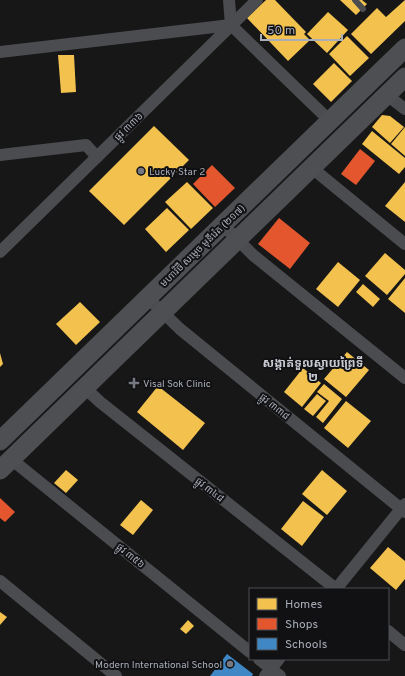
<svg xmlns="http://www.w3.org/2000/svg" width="405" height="676" font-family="Overpass,'Noto Sans Khmer',sans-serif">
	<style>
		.homes { fill: #f2c14e }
		.shops { fill: #e4572e }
		.schools { fill: #3f88c5 }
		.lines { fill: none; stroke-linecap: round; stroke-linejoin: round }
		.service { stroke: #4b4c50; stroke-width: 6 }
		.minor { stroke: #4b4c50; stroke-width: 12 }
		.primary { stroke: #4d4f52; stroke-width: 19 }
		.poi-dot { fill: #757880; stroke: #111113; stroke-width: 1.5 }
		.labels { text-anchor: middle; stroke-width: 4; stroke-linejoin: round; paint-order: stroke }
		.street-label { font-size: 10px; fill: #a8adb8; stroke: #111113 }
		.poi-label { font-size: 10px; fill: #a8adb8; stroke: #111113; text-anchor: start }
		.quarter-label { font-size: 12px; font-weight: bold; fill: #c9ccd4; stroke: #111113 }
	</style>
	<rect width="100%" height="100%" fill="#171717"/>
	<g class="homes">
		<path d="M266 0H275L306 32 304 34 310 40 288 61 247 18Z"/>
		<path d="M340 0H362L367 4 356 15Z"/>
		<path d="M405 0V21L371 54 351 34 377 8 386 17Z"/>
		<path d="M328 12 348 30 327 53 307 34Z"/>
		<path d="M347 36 369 58 350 76 329 54Z"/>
		<path d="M58 55H74L76 92 61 93Z"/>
		<path d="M334 63 352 81 331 102 313 84Z"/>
		<path d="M382 115 390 116 404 127 390 143 372 127Z"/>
		<path d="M154 126 189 160 124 225 89 191Z"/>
		<path d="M405 127V156L391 144Z"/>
		<path d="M372 131 405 158V167L399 174 362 144Z"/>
		<path d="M187 182 213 208 191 229 165 202Z"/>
		<path d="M405 182V222L385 206Z"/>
		<path d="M167 208 189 230 166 252 145 229Z"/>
		<path d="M385 253 405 270V274L387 295 365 276Z"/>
		<path d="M338 262 360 280 338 307 316 289Z"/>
		<path d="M405 278V313L388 299Z"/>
		<path d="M363 284 380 299 373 307 356 292Z"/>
		<path d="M80 302 100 322 76 345 56 324Z"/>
		<path d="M347 352 369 370 346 397 324 379Z"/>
		<path d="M0 353 3 364 0 367Z"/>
		<path d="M303 368 321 383 302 407 284 392Z"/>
		<path d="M324 384 342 399 323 423 316 417 329 401 317 392Z"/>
		<path d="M158 386 205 423 183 450 137 412Z"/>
		<path d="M317 394 326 401 313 416 304 409Z"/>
		<path d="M346 401 371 421 348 448 324 428Z"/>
		<path d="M66 470 78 480 66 493 54 483Z"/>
		<path d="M322 470 347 491 327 515 302 494Z"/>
		<path d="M141 500 153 510 133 535 120 525Z"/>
		<path d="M303 501 324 517 302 546 281 529Z"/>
		<path d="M388 547 405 561V579L396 590 370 568Z"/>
		<path d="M0 612 7 617 0 625Z"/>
		<path d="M188 620 194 626 186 634 180 629Z"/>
	</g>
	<g class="shops">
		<path d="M360 149 375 161 356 185 341 174Z"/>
		<path d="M212 165 235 188 215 207 193 184Z"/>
		<path d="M279 218 310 243 290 269 258 244Z"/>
		<path d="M0 498 15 512 5 522 0 518Z"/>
	</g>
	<path class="schools" d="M227 654 253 674 252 676H210Z"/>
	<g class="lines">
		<path class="service" d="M355 0 363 9"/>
		<g class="minor">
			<path d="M229 0 231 25 330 121"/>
			<path d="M0 52 231 25"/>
			<path d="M387 95 405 109"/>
			<path d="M0 155 86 145 97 157"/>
			<path d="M312 168 405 244"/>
			<path d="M223 225 253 255 405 378"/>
			<path d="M0 252 257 0"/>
			<path d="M148 298 180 329 405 512"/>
			<path d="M85 388 100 402 336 589"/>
			<path d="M11 459 250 652"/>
			<path d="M0 581 116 676"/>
			<path d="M336 589 405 504"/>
			<path d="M388 631 405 645"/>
			<path d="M259 659 280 676"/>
			<path d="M265 676 279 659"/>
		</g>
		<g class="primary">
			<path d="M0 441 405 48"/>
			<path d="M0 470 405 77"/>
		</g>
	</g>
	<g class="poi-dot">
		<circle cx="141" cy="171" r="4"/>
		<path d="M132 377h4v4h4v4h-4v4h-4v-4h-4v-4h4z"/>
		<circle cx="230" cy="664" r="4"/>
	</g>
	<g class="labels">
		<g class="street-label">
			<text transform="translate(128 126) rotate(-44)" y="4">ផ្លូវ ៣៣៦</text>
			<text transform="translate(202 245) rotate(-44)" y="4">មហាវិថី សម្តេច មុនីរ៉េត (២១៧)</text>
			<text transform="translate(275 406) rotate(39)" y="4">ផ្លូវ ៣៣៨</text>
			<text transform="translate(210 489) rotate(38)" y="4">ផ្លូវ ៣៤៨</text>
			<text transform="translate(131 555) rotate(39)" y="4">ផ្លូវ ៣៥៦</text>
		</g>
		<g class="poi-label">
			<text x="149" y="175">Lucky Star 2</text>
			<text x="143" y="387">Visal Sok Clinic</text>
			<text x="222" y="668" text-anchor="end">Modern International School</text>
		</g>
		<g class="quarter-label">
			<text x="313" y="367">សង្កាត់ទួលស្វាយព្រៃទី<tspan x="313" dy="14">២</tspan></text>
		</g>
	</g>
	<rect x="249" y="588" width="140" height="72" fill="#111113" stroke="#4d4f55"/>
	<rect x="257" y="598" width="20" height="12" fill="#f2c14e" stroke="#4d4f55"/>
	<text x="285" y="608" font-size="12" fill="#a8adb8">Homes</text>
	<rect x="257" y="618" width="20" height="12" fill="#e4572e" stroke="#4d4f55"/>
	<text x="285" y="628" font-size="12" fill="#a8adb8">Shops</text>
	<rect x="257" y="638" width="20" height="12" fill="#3f88c5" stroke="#4d4f55"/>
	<text x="285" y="648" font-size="12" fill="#a8adb8">Schools</text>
	<path d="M261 34v6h81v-6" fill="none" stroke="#a8adb8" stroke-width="2"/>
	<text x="267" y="34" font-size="12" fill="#a8adb8" stroke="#111113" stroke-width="3" paint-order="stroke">50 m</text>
</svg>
